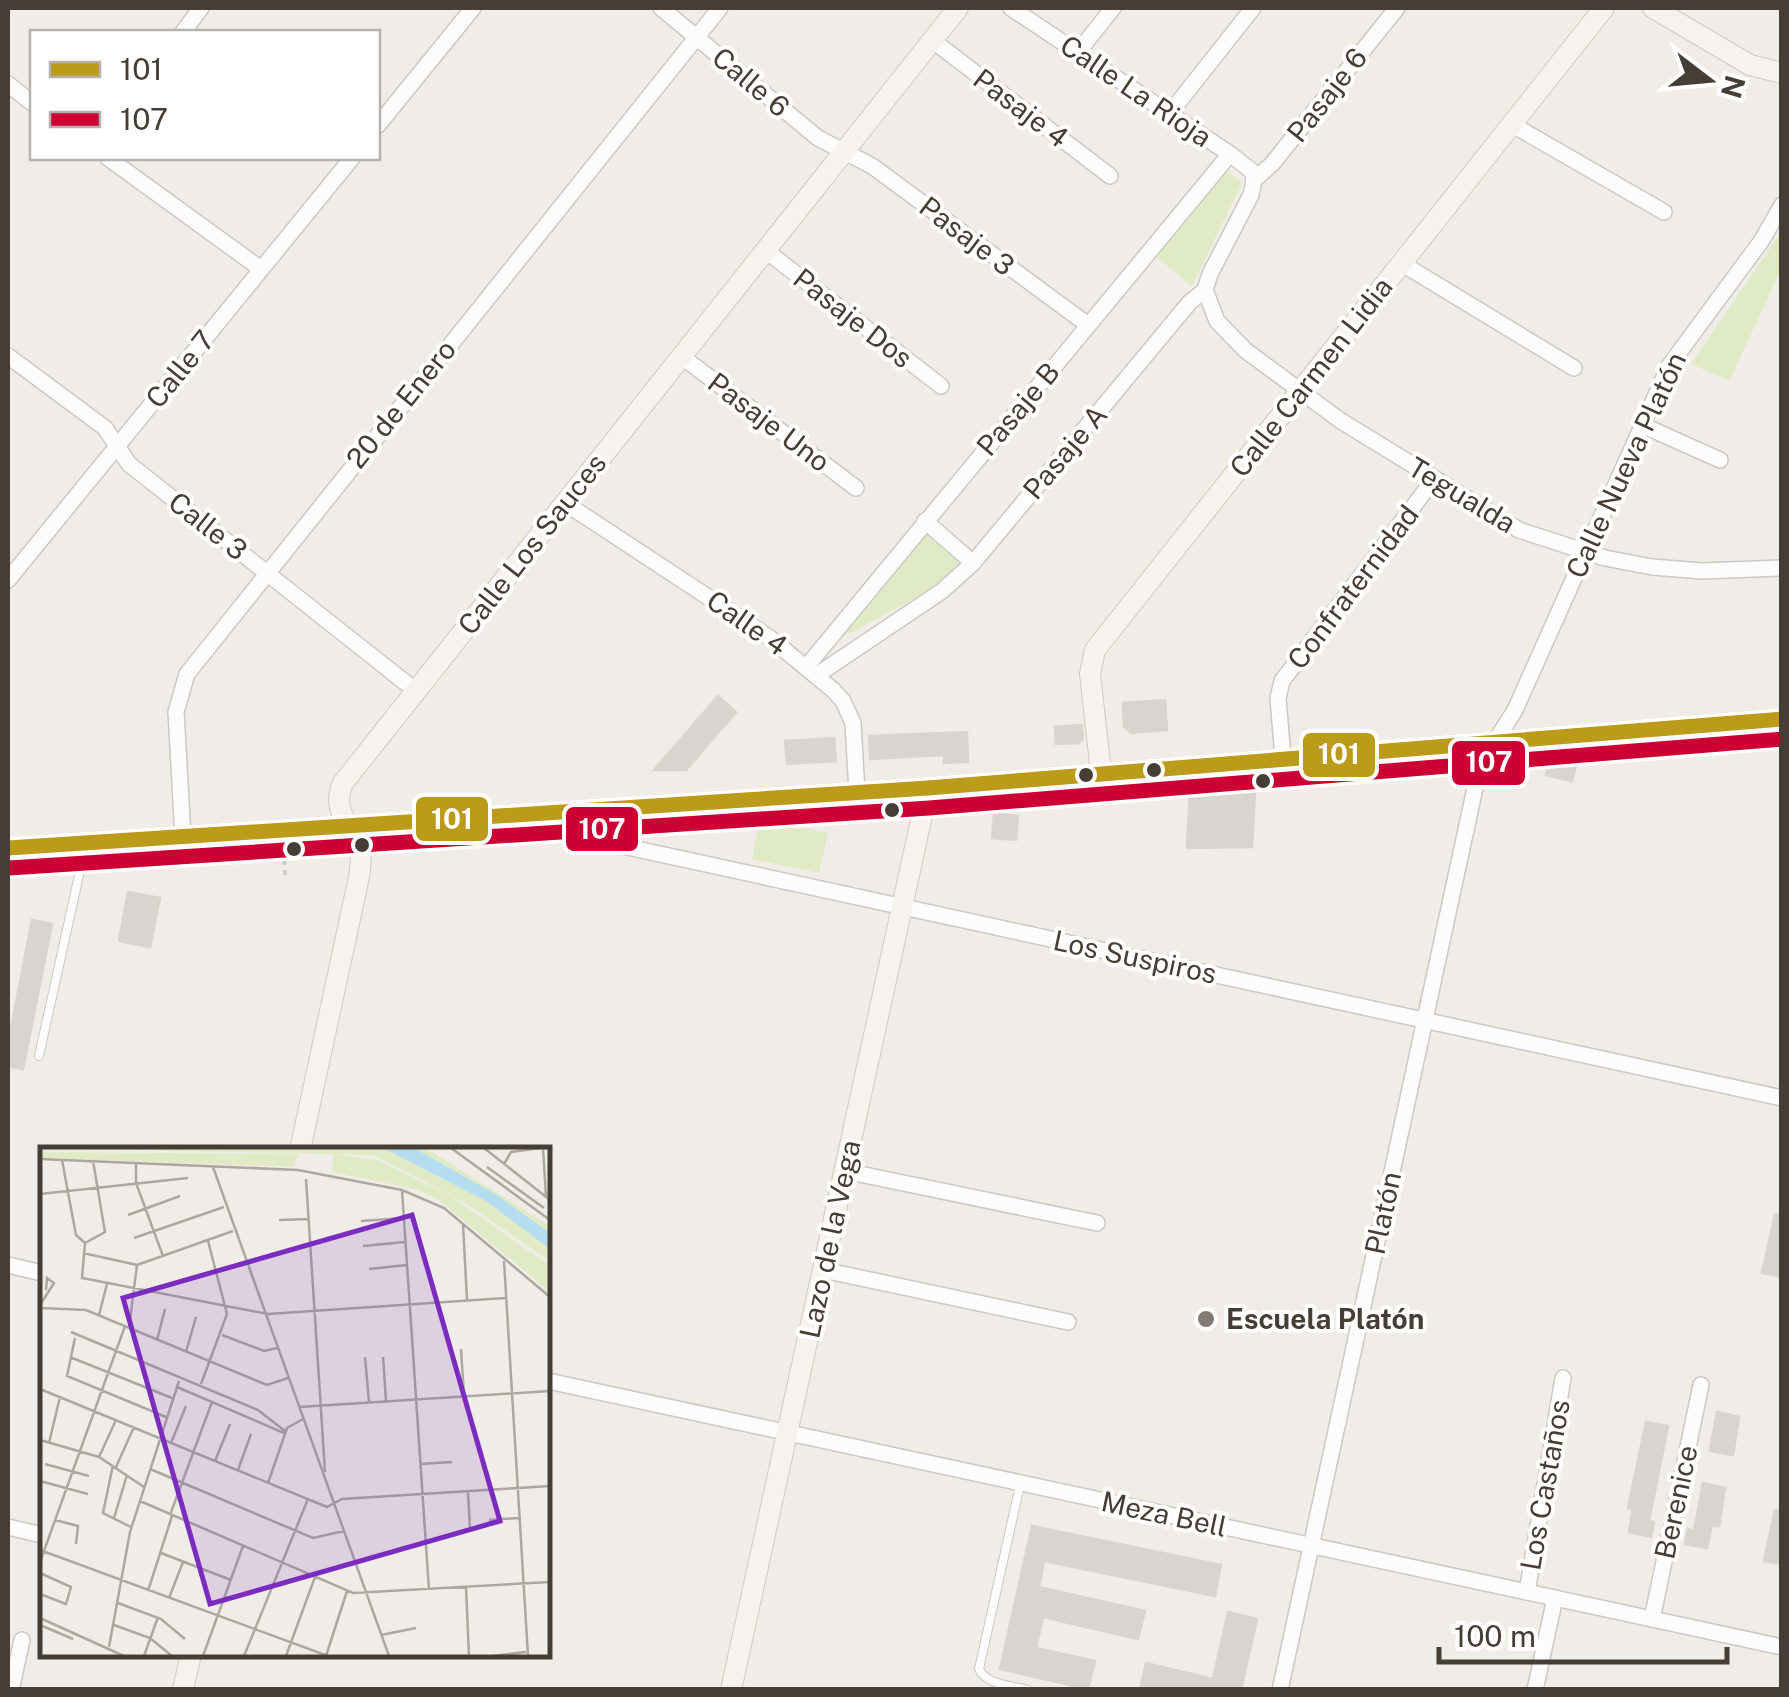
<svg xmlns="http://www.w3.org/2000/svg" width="1789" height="1697" font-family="'Public Sans',sans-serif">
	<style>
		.green { fill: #e0ebc6 }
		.building { fill: #d8d4cf; stroke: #d8d4ce; stroke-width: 2.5 }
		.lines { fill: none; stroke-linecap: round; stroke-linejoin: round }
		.lane-casing { stroke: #ccc9c4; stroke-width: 10 }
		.street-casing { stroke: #ccc9c4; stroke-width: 18 }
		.secondary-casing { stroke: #d0cabe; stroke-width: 22 }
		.path { stroke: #d1cdc9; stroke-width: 4; stroke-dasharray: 5 5; stroke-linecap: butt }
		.lane { stroke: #fdfcfc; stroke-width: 8 }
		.street { stroke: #fdfcfc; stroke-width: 15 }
		.secondary { stroke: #f6f3ee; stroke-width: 20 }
		.bus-1-casing { stroke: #fff; stroke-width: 22 }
		.bus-2-casing { stroke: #fff; stroke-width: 22 }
		.bus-1 { stroke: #bc9b1b; stroke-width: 15 }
		.bus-2 { stroke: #c03; stroke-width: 15 }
		.bus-dot { fill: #463e34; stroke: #fff; stroke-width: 4 }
		.poi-dot { fill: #827b73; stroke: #fff; stroke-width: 4 }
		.labels { text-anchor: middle; stroke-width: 8; stroke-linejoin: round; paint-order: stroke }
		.street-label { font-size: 28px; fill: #463e34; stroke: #fff }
		.poi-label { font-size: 28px; font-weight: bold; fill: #463e34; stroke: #fff; text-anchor: start }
		.inset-road { fill: none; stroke: #aca7a0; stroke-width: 2.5 }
		.view { fill: #7b2cbf; fill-opacity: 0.15; stroke: #7b2cbf; stroke-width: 5 }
		.inset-edge { fill: none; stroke: #463e34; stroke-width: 5 }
		.line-badge { stroke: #fff; stroke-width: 4 }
		.badge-label { font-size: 28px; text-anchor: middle; font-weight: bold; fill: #fff }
	</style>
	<rect width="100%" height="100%" fill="#f0ede8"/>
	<g class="green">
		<path d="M1225 170 1242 183 1192 286 1154 255Z"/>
		<path d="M1781 232V270L1729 381 1691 364Z"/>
		<path d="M925 531 961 562 942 583 830 644Z"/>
		<path d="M760 819 828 833 819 873 752 859Z"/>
	</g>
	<g class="building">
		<path d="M718 696 736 712 686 770H654Z"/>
		<path d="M1165 700 1167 730 1131 733 1124 727 1123 703Z"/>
		<path d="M1082 725 1083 738 1079 743 1056 744 1055 727Z"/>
		<path d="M967 732 968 762 944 763V755L870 759 869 736Z"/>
		<path d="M834 738 836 761 787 764 785 741Z"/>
		<path d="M1550 760 1576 766 1572 781 1546 775Z"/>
		<path d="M1190 788 1255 791 1252 847 1187 848Z"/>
		<path d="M994 813 1018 816 1016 840 992 838Z"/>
		<path d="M128 892 160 898 150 947 119 941Z"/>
		<path d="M32 920 52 924 23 1069 8 1066V1044Z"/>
		<path d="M1775 1215H1782V1277L1762 1273Z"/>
		<path d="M1717 1412 1739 1417 1733 1455 1710 1451Z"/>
		<path d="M1646 1422 1668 1426 1649 1521 1654 1522 1651 1537 1629 1532 1633 1509 1628 1508Z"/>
		<path d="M1703 1483 1725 1488 1719 1526 1712 1525 1707 1548 1685 1544 1688 1529 1694 1531Z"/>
		<path d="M1775 1510 1782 1511V1564L1764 1561Z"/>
		<path d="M1032 1526 1221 1565 1215 1596 1044 1561 1039 1587 1145 1611 1138 1639 1043 1617 1036 1648 1095 1661 1088 1689 1000 1669Z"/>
		<path d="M1228 1612 1257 1619 1241 1690H1140L1146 1663 1213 1679Z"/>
	</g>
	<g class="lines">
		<g class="lane-casing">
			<g id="lane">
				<path d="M39 1056 85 848"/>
				<path d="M1020 1485 979 1669C986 1685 1013 1686 1029 1690"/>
			</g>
		</g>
		<g class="street-casing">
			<g id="street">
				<path d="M661 8 818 138 872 166 1088 325"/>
				<path d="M1011 8 1230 154 1253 172 1254 180"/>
				<path d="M183 32 201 8"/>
				<path d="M932 40 1110 176"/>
				<path d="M1078 52 1113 8"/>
				<path d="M8 84 32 103"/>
				<path d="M1170 113 1253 8"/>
				<path d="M1511 124 1664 212"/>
				<path d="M378 125 473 8"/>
				<path d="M108 158 261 269"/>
				<path d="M1254 180 1272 164 1397 8"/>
				<path d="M765 250 941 386"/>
				<path d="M1401 263 1574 368"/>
				<path d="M1205 290 1217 321 1245 350 1341 421 1519 530 1605 558 1652 567 1702 571 1782 568"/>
				<path d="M8 356 105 428 129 464 416 691"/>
				<path d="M681 356 856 488"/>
				<path d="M1642 425 1720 460"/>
				<path d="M565 503 770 638 833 690 843 701 853 723 857 793"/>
				<path d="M925 521 973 563"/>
				<path d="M8 580 352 158"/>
				<path d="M807 666 1230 154"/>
				<path d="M817 675 942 591 973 563 1190 302 1205 290 1210 274 1251 195 1254 180"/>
				<path d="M1283 758 1278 698 1282 681 1434 479"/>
				<path d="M508 821 1782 1098"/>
				<path d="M183 837 176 712 187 674 720 8"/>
				<path d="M845 1171 1097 1223"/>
				<path d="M8 1265 42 1273"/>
				<path d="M823 1270 1068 1322"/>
				<path d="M548 1381 1782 1647"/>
				<path d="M8 1527 42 1535"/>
				<path d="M1527 1592 1563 1378"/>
				<path d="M1652 1619 1701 1385"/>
				<path d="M11 1690 22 1640"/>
				<path d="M1280 1690 1480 765 1515 710 1669 366 1762 240 1782 205"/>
				<path d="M1535 1690 1555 1598"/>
			</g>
		</g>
		<g class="secondary-casing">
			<g id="secondary">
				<path d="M1653 8 1750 65 1782 73"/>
				<path d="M1101 772 1090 674 1095 650 1604 8"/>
				<path d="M8 848 928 788 1782 719"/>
				<path d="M300 1150 359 877C360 869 362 860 360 852 353 826 330 812 343 783L958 8"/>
				<path d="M183 1690 191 1654"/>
				<path d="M731 1690 928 788"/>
			</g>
		</g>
		<path class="path" d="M284 850 285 875"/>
		<use href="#lane" class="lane"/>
		<use href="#street" class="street"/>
		<use href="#secondary" class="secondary"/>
		<g class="bus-1-casing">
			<path id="bus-1" d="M8 848 928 788 1782 719"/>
		</g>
		<g class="bus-2-casing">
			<path id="bus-2" d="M9 868 929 808 1782 739"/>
		</g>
		<use href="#bus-1" class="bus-1"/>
		<use href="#bus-2" class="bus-2"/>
	</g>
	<g class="bus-dot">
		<circle cx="1154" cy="770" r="9"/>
		<circle cx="1086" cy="775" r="9"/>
		<circle cx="1263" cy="781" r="9"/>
		<circle cx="892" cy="810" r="9"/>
		<circle cx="362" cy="845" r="9"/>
		<circle cx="294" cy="849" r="9"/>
	</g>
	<circle class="poi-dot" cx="1206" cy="1319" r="10"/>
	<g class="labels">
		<g class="street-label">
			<text transform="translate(751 82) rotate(40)" y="10">Calle 6</text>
			<text transform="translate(1136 91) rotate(34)" y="10">Calle La Rioja</text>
			<text transform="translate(1327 95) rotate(-52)" y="10">Pasaje 6</text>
			<text transform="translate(1021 108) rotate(37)" y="10">Pasaje 4</text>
			<text transform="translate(967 236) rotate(37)" y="10">Pasaje 3</text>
			<text transform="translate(853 318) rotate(38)" y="10">Pasaje Dos</text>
			<text transform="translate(180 369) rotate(-51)" y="10">Calle 7</text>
			<text transform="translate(1311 377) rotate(-52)" y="10">Calle Carmen Lidia</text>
			<text transform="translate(401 404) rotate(-51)" y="10">20 de Enero</text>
			<text transform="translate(1018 409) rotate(-50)" y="10">Pasaje B</text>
			<text transform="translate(769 422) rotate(37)" y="10">Pasaje Uno</text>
			<text transform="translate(1065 452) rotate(-50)" y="10">Pasaje A</text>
			<text transform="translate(1626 465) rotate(-65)" y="10">Calle Nueva Platón</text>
			<text transform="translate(1462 495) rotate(31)" y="10">Tegualda</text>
			<text transform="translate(208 526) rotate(38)" y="10">Calle 3</text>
			<text transform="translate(532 544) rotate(-52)" y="10">Calle Los Sauces</text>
			<text transform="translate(1353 587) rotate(-53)" y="10">Confraternidad</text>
			<text transform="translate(747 623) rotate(35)" y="10">Calle 4</text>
			<text transform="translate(1135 957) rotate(12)" y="10">Los Suspiros</text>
			<text transform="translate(1383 1213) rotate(-78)" y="10">Platón</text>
			<text transform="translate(830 1239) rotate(-78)" y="10">Lazo de la Vega</text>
			<text transform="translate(1545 1485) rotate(-80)" y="10">Los Castaños</text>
			<text transform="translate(1676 1502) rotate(-78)" y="10">Berenice</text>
			<text transform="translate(1164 1514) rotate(12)" y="10">Meza Bell</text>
		</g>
		<g class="poi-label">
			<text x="1226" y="1329">Escuela Platón</text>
		</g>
	</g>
	<g transform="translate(40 1147)">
		<rect width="510" height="510" fill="#f0ede8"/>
		<path d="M0 1H386L510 79V114L428 58 334 8ZM0 5 259 7 253 20 0 11ZM293 7 338 13 412 50 510 119V145L401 55 379 43 292 25Z" fill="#e0ebc6"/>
		<path d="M343 1H374L457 48 510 86V102L446 54Z" fill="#b5ddf0"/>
		<path class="inset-road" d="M411 1 510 73M444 1 510 53M503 1 506 50M0 12 258 23 362 43 404 61 510 150M22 13 36 88 45 96M96 17V36L123 109M464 17 471 5 501 1M173 20 349 509M447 20 504 61M266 32 285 325M362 43 389 443M0 47 148 31M88 68 140 49M239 73 269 72M321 74 363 71M423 77 427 153M94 91 184 60M45 96 42 131 228 167 465 151M45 96 65 85 53 14M323 99 365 95M43 106 97 118M464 114 488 509M329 122 367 118M0 158 14 136 7 131 6 143M0 161 46 163 227 238 248 231M59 168 67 137M89 181 97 118 193 84M31 185 218 263 245 284M182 188 224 204 237 201M35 191 27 229 126 270M117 193 125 162M421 202 424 249M146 205 156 170M30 210 132 251M325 210 329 255M343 210 346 254M161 237 187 167 168 94M137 240 244 286M0 242 287 360 302 352 510 339M259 260 510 244M0 293 59 310 104 340M9 296 20 250M131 296 146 259M59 310 76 273M175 314 190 277M5 317 49 329M380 317 412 315M73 318 63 366 91 380M76 320 94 280M110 322 273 391 304 384M198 323 211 287M0 334 48 347M228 336 247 281 263 272M428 345 430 382M100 354 313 446 510 435M130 368 172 255M74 371 87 328M15 373 38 379 36 397M449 373 479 371M0 403 288 509M121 406 191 433M0 415 85 179M0 426 31 440 26 457 0 447M426 440 429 509M108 444 132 369M129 451 143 415M78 456 121 472 145 492M0 471 84 509M0 478 33 492M74 478 110 491 132 509M341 488 376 481M69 500 90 385 139 234M104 509 118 470M163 509 203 399M204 509 268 352M246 509 275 430M286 509 307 444M452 509 486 505"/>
		<path class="view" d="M372 68 460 374 170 457 83 151Z"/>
		<rect width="510" height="510" class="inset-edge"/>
	</g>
	<g class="line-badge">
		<rect x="1301" y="731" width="76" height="48" rx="10" fill="#bc9b1b"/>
		<rect x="1450" y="739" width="77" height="48" rx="10" fill="#c03"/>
		<rect x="414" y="795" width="76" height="48" rx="10" fill="#bc9b1b"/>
		<rect x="564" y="805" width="76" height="48" rx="10" fill="#c03"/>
	</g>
	<g class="badge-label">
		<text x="1339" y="764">101</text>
		<text x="1489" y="772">107</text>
		<text x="452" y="829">101</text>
		<text x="602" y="839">107</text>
	</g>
	<rect width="1789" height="1697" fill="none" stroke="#463e34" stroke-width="20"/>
	<rect x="30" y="30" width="350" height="130" fill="#ffffff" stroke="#b5b2ae" stroke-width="2.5"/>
	<rect x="50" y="62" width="50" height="15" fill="#bc9b1b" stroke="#b5b2ae" stroke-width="2.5"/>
	<text x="120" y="80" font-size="30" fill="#463e34">101</text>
	<rect x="50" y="112" width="50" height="15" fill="#cc0033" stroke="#b5b2ae" stroke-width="2.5"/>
	<text x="120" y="130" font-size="30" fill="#463e34">107</text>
	<g transform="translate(1709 80) rotate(106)" stroke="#ffffff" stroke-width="8" paint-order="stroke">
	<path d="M0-8L18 38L0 25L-18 38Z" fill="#463e34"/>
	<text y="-15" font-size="28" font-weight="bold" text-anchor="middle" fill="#463e34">N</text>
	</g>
	<path d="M1439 1647v15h288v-15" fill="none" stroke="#463e34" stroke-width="5"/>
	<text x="1454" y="1647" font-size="30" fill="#463e34" stroke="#ffffff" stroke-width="8" paint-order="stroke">100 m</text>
</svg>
